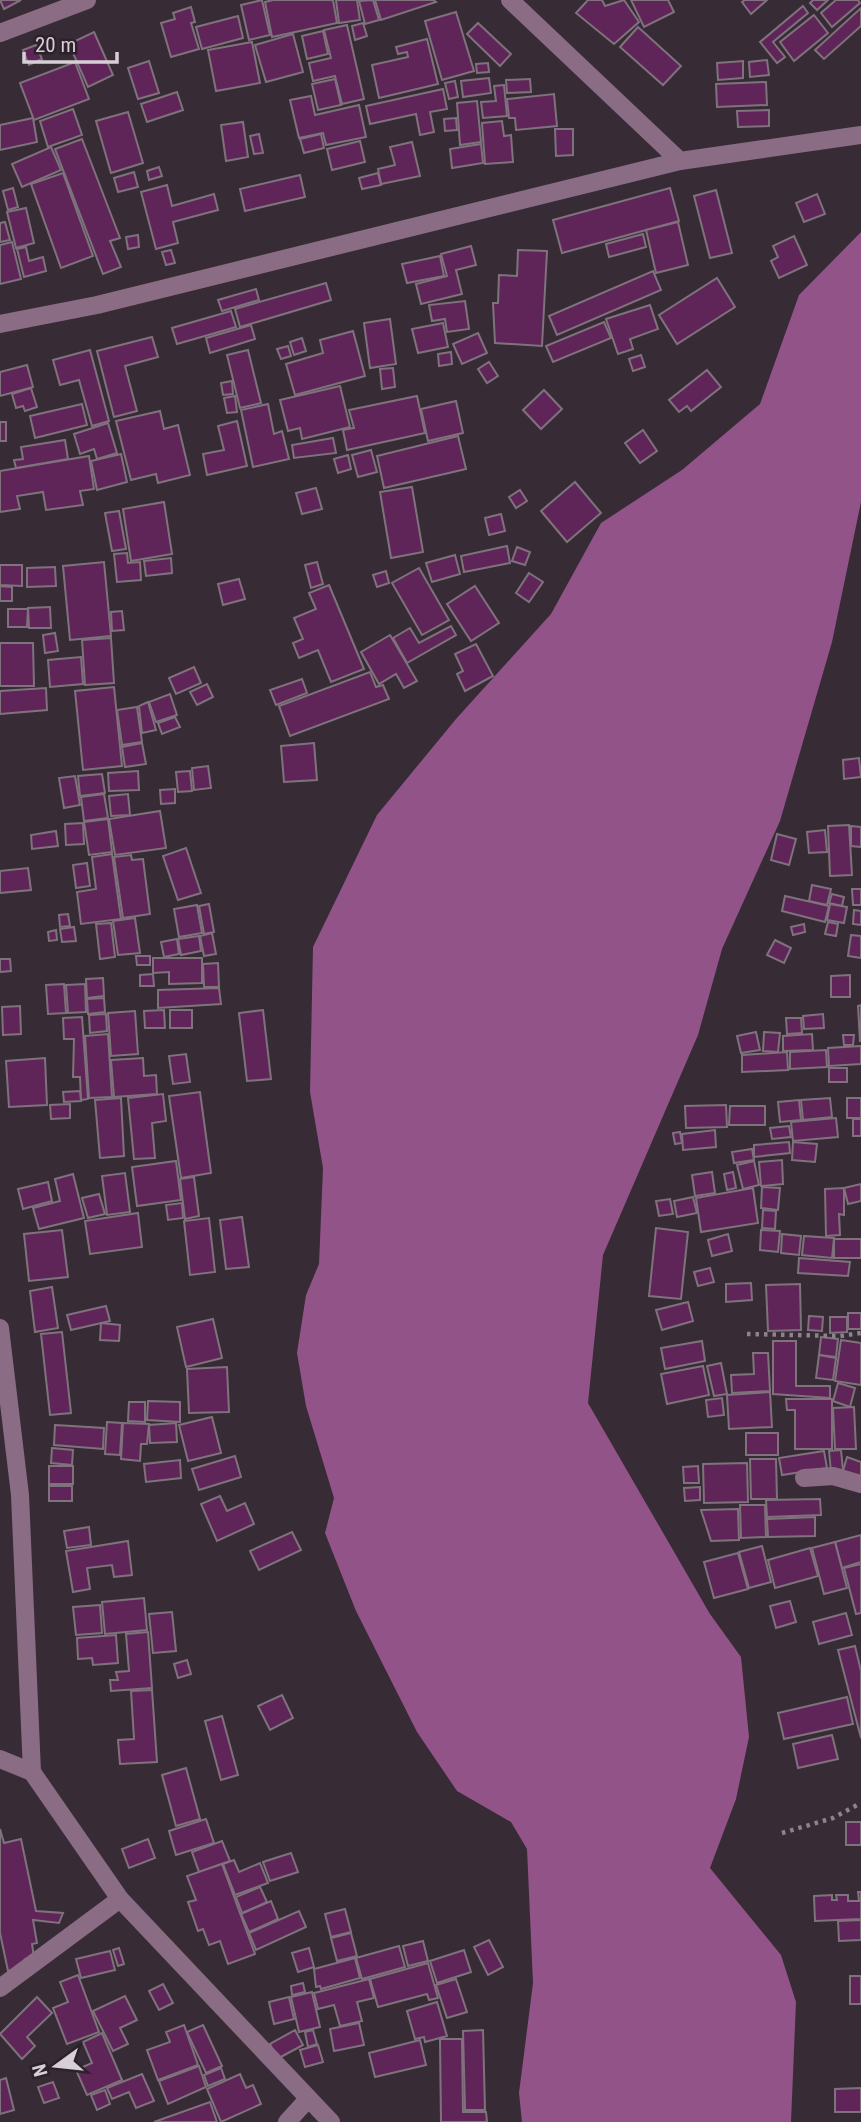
<svg xmlns="http://www.w3.org/2000/svg" width="861" height="2122" font-family="'Roboto Condensed',sans-serif">
	<style>
		.water { fill: #925389 }
		.building { fill: #5f2559; stroke: #7f727d; stroke-width: 2 }
		.lines { fill: none; stroke-linecap: round; stroke-linejoin: round }
		.path { stroke: #8d838c; stroke-width: 4.5; stroke-dasharray: 3.5 5; stroke-linecap: butt }
		.minor { stroke: #8a6d85; stroke-width: 18 }
	</style>
	<rect width="100%" height="100%" fill="#372b35"/>
	<path class="water" d="M861 232V502L832 642 780 821 722 949 698 1035 603 1255 588 1403 710 1614 741 1657 749 1737 736 1799 710 1868 781 1955 796 2002 791 2122H522L519 2093 533 1983 527 1849 511 1822 457 1791 417 1732 356 1611 325 1533 334 1498 306 1406 297 1353 306 1295 319 1264 323 1168 310 1092 313 947 377 815 456 719 551 614 601 523 682 470 760 404 799 295Z"/>
	<g class="building">
		<path d="M0 0H21L4 9Z"/>
		<path d="M262 0 270 35 249 40 241 5Z"/>
		<path d="M273 0H333L337 23 272 37 265 2Z"/>
		<path d="M336 0H357L360 20 339 23Z"/>
		<path d="M373 0 379 20 365 24 359 1Z"/>
		<path d="M375 0H433L436 2 381 20Z"/>
		<path d="M588 0H602L605 6 624 0 639 22 614 44 576 13Z"/>
		<path d="M631 0H668L674 12 644 27Z"/>
		<path d="M745 0H767L751 14 742 2Z"/>
		<path d="M813 0H828L817 10 810 3Z"/>
		<path d="M836 0H858L860 3 832 27 821 13Z"/>
		<path d="M803 6 808 13 773 42 785 57 777 63 760 42Z"/>
		<path d="M191 7 195 22 191 23 199 49 171 57 161 23 175 19 173 13Z"/>
		<path d="M861 8V26L824 59 815 50Z"/>
		<path d="M456 12 474 71 442 80 425 21Z"/>
		<path d="M814 15 828 33 794 61 780 42Z"/>
		<path d="M238 16 243 38 202 49 196 27Z"/>
		<path d="M363 23 367 36 355 40 352 26Z"/>
		<path d="M478 23 511 54 500 66 467 34Z"/>
		<path d="M347 25 364 99 342 104 335 76 313 81 309 63 331 58 324 30Z"/>
		<path d="M638 27 681 66 663 85 620 47Z"/>
		<path d="M323 31 328 54 307 59 302 36Z"/>
		<path d="M94 32 113 75 88 87 69 44Z"/>
		<path d="M293 34 303 72 266 82 255 45Z"/>
		<path d="M427 39 438 84 379 98 372 65 408 57 407 52 398 54 396 47Z"/>
		<path d="M252 42 260 83 216 91 208 50Z"/>
		<path d="M36 45 42 59 29 65 23 50Z"/>
		<path d="M767 60 769 75 750 77 749 62Z"/>
		<path d="M149 61 159 93 138 99 128 68Z"/>
		<path d="M743 61V78L718 80 717 63Z"/>
		<path d="M75 62 89 99 34 120 20 83Z"/>
		<path d="M488 63 489 72 477 73 476 64Z"/>
		<path d="M489 78 491 93 463 97 461 81Z"/>
		<path d="M335 79 341 105 318 110 312 84Z"/>
		<path d="M530 79 531 92 507 93 506 80Z"/>
		<path d="M455 81 458 97 449 99 445 83Z"/>
		<path d="M766 82 767 105 717 107 716 84Z"/>
		<path d="M504 85 507 116 483 118 481 102 496 101 494 86Z"/>
		<path d="M443 89 447 109 430 112 434 132 420 135 416 114 370 124 366 106Z"/>
		<path d="M177 92 183 110 147 122 141 104Z"/>
		<path d="M554 94 557 126 516 130 515 118H509L507 99Z"/>
		<path d="M311 96 315 115 359 105 366 137 326 145 323 133 299 138 290 100Z"/>
		<path d="M477 101 481 142 460 145 457 103Z"/>
		<path d="M73 109 82 135 48 147 40 121Z"/>
		<path d="M769 110V126L738 127 737 111Z"/>
		<path d="M128 112 143 163 111 173 96 121Z"/>
		<path d="M33 118 37 142 0 150V125Z"/>
		<path d="M456 118 457 130 445 131 444 119Z"/>
		<path d="M502 121 504 136 511 135 513 162 485 164 482 123Z"/>
		<path d="M243 122 248 157 226 161 221 125Z"/>
		<path d="M555 129H573V155L556 156Z"/>
		<path d="M259 134 263 153 254 154 250 136Z"/>
		<path d="M321 134 324 148 304 153 300 139Z"/>
		<path d="M82 139 120 238 110 241 121 267 103 274 55 149Z"/>
		<path d="M360 141 365 162 332 170 327 149Z"/>
		<path d="M412 142 420 176 381 184 378 169 395 165 390 147Z"/>
		<path d="M481 144 483 163 452 168 450 149Z"/>
		<path d="M51 147 61 170 22 187 12 164Z"/>
		<path d="M159 167 162 176 149 180 147 171Z"/>
		<path d="M134 172 138 187 118 192 114 178Z"/>
		<path d="M63 173 93 256 61 268 31 184Z"/>
		<path d="M378 173 381 185 362 189 359 178Z"/>
		<path d="M300 175 305 197 245 211 240 189Z"/>
		<path d="M167 185 172 206 214 194 218 210 173 222 178 243 156 249 141 192Z"/>
		<path d="M13 188 18 207 8 210 3 191Z"/>
		<path d="M670 188 679 221 562 253 553 220Z"/>
		<path d="M716 190 732 253 710 258 694 196Z"/>
		<path d="M817 194 825 214 804 222 796 203Z"/>
		<path d="M26 208 34 243 16 248 7 212Z"/>
		<path d="M5 222 10 240 0 242V223Z"/>
		<path d="M678 222 688 265 656 273 646 230Z"/>
		<path d="M643 234 646 247 609 257 606 244Z"/>
		<path d="M138 235 139 247 128 249 126 237Z"/>
		<path d="M794 236 807 265 779 278 771 261 778 257 773 246Z"/>
		<path d="M12 242 21 279 0 284V245Z"/>
		<path d="M471 246 476 265 456 270 462 294 421 304 416 284 447 276 441 254Z"/>
		<path d="M26 247 29 261 43 257 46 271 24 277 17 249Z"/>
		<path d="M171 250 175 263 166 265 162 252Z"/>
		<path d="M518 250 547 251 542 346 495 343 493 303H498L499 275 517 276Z"/>
		<path d="M440 256 444 276 407 283 402 264Z"/>
		<path d="M653 271 661 290 557 335 549 316Z"/>
		<path d="M717 278 735 307 677 344 659 315Z"/>
		<path d="M326 283 331 300 240 327 235 309Z"/>
		<path d="M256 289 259 300 222 311 218 300Z"/>
		<path d="M465 301 469 329 447 332 445 319 432 321 429 305Z"/>
		<path d="M650 305 658 329 630 339 633 349 618 354 606 319Z"/>
		<path d="M231 311 236 327 177 344 172 328Z"/>
		<path d="M390 319 396 364 370 368 364 323Z"/>
		<path d="M604 322 611 338 553 362 546 346Z"/>
		<path d="M443 323 448 347 418 353 412 329Z"/>
		<path d="M251 325 255 339 210 353 206 338Z"/>
		<path d="M353 331 365 376 295 395 286 364 323 353 320 340Z"/>
		<path d="M478 333 487 353 462 364 453 344Z"/>
		<path d="M152 337 158 357 125 366 137 411 114 417 97 351Z"/>
		<path d="M302 338 306 351 294 355 290 342Z"/>
		<path d="M288 346 291 356 281 359 277 349Z"/>
		<path d="M90 350 109 421 92 426 79 380 60 385 53 360Z"/>
		<path d="M248 350 261 403 240 408 227 355Z"/>
		<path d="M451 352 452 364 439 366 438 354Z"/>
		<path d="M641 355 645 367 633 371 629 359Z"/>
		<path d="M489 362 498 376 487 383 478 369Z"/>
		<path d="M27 365 33 387 0 396V372Z"/>
		<path d="M393 368 395 387 382 389 380 369Z"/>
		<path d="M707 370 721 387 691 411 687 406 679 412 669 400Z"/>
		<path d="M232 381 233 394 223 395 221 383Z"/>
		<path d="M340 386 350 427 302 439 300 428 288 431 280 400Z"/>
		<path d="M31 388 37 407 25 411 23 406 16 408 12 394Z"/>
		<path d="M544 390 562 409 541 429 523 410Z"/>
		<path d="M235 396 237 412 227 413 224 398Z"/>
		<path d="M417 396 425 433 347 450 343 430 354 428 349 410Z"/>
		<path d="M456 401 463 433 428 441 421 409Z"/>
		<path d="M82 404 87 425 35 438 30 416Z"/>
		<path d="M268 404 274 434 282 431 289 459 253 467 241 410Z"/>
		<path d="M160 411 164 429 178 425 190 475 158 483 156 474 131 480 116 421Z"/>
		<path d="M237 421 247 466 207 475 203 454 224 450 218 426Z"/>
		<rect x="0" y="422" width="6" height="19"/>
		<path d="M108 423 117 453 97 459 94 449 80 454 74 434Z"/>
		<path d="M643 430 657 451 640 463 625 443Z"/>
		<path d="M458 436 466 469 384 488 377 456Z"/>
		<path d="M333 438 336 453 294 458 292 445Z"/>
		<path d="M65 440 68 459 16 468 14 460 23 459 21 447Z"/>
		<path d="M371 450 377 472 358 477 352 455Z"/>
		<path d="M121 454 127 482 97 490 91 461Z"/>
		<path d="M348 455 351 469 338 473 334 459Z"/>
		<path d="M89 456 94 489 80 491 83 505 46 510 43 492 17 496 20 509 0 512V471Z"/>
		<path d="M575 482 601 513 567 542 541 511Z"/>
		<path d="M412 487 423 552 391 558 380 492Z"/>
		<path d="M316 488 322 509 302 514 296 493Z"/>
		<path d="M520 490 527 501 516 508 509 497Z"/>
		<path d="M164 502 172 554 131 561 123 509Z"/>
		<path d="M119 511 126 549 112 551 105 513Z"/>
		<path d="M501 514 505 531 489 535 485 518Z"/>
		<path d="M507 546 510 563 464 572 461 556Z"/>
		<path d="M517 547 530 552 525 565 512 561Z"/>
		<path d="M127 553 128 563 140 562 141 580 117 582 114 554Z"/>
		<path d="M455 555 460 574 432 582 426 563Z"/>
		<path d="M171 558 172 573 146 576 144 561Z"/>
		<path d="M104 562 111 636 70 640 63 566Z"/>
		<path d="M317 562 323 584 311 588 305 565Z"/>
		<path d="M0 565H22V586L0 585Z"/>
		<path d="M55 567 56 586 27 587V568Z"/>
		<path d="M419 568 449 620 422 635 392 583Z"/>
		<path d="M386 571 389 583 377 587 373 575Z"/>
		<path d="M529 573 543 582 529 602 516 593Z"/>
		<path d="M239 579 245 599 223 605 218 584Z"/>
		<path d="M329 585 364 669 331 682 318 650 299 658 293 643 303 639 294 618 316 609 309 593Z"/>
		<path d="M0 586 12 587V601H0Z"/>
		<path d="M475 586 499 623 471 641 447 604Z"/>
		<path d="M50 607 51 628H29L28 608Z"/>
		<path d="M8 609H28L27 627H8Z"/>
		<path d="M122 611 124 630 112 631 111 612Z"/>
		<path d="M451 626 456 635 407 663 393 638 410 628 419 643Z"/>
		<path d="M55 633 58 651 45 653 43 635Z"/>
		<path d="M390 635 417 681 404 688 396 674 379 684 361 652Z"/>
		<path d="M111 638 114 683 85 685 82 640Z"/>
		<path d="M0 643H33L34 686H0Z"/>
		<path d="M476 644 493 676 465 691 457 674 463 671 455 654Z"/>
		<path d="M81 657 83 684 50 687 48 660Z"/>
		<path d="M194 667 201 683 176 694 169 678Z"/>
		<path d="M370 672 376 687 383 685 389 699 290 736 279 706Z"/>
		<path d="M302 679 307 693 276 705 270 690Z"/>
		<path d="M207 684 213 697 197 705 190 692Z"/>
		<path d="M114 687 122 766 83 770 75 691Z"/>
		<path d="M46 688 47 710 0 714V691Z"/>
		<path d="M170 694 177 715 156 722 149 702Z"/>
		<path d="M148 702 156 730 142 733 139 706Z"/>
		<path d="M137 707 142 742 122 745 117 710Z"/>
		<path d="M175 717 180 727 162 734 158 723Z"/>
		<path d="M142 743 146 764 125 767 122 747Z"/>
		<path d="M314 743 317 780 284 782 281 746Z"/>
		<path d="M859 758 861 777 844 779 843 760Z"/>
		<path d="M208 766 211 788 194 790 192 768Z"/>
		<path d="M138 771 139 790 109 791 108 773Z"/>
		<path d="M190 771 192 791 178 792 176 772Z"/>
		<path d="M102 774 105 793 80 796 78 776Z"/>
		<path d="M75 776 80 805 64 808 59 778Z"/>
		<path d="M175 789V803L161 804 160 790Z"/>
		<path d="M104 794 108 818 84 821 81 797Z"/>
		<path d="M128 794 130 815 111 816 109 796Z"/>
		<path d="M160 811 166 848 115 855 109 819Z"/>
		<path d="M108 819 112 852 89 855 84 822Z"/>
		<path d="M83 823 84 844 66 845 65 824Z"/>
		<path d="M849 825 852 875 830 876 828 826Z"/>
		<path d="M851 826 861 827V847L851 846Z"/>
		<path d="M825 830 827 852 809 853 807 832Z"/>
		<path d="M56 831 58 846 32 849 31 835Z"/>
		<path d="M777 834 796 839 789 865 771 860Z"/>
		<path d="M186 848 201 893 178 900 163 856Z"/>
		<path d="M112 854 121 919 81 924 77 892 96 889 92 857Z"/>
		<path d="M131 855 132 860 143 859 150 914 123 918 114 857Z"/>
		<path d="M87 863 90 886 76 888 73 865Z"/>
		<path d="M28 868 31 890 0 893V871Z"/>
		<path d="M812 885 831 889 827 905 809 901Z"/>
		<path d="M852 889H861V905H853Z"/>
		<path d="M832 894 844 897 842 906 829 903Z"/>
		<path d="M785 896 829 906 825 922 782 911Z"/>
		<path d="M209 904 214 932 204 934 199 906Z"/>
		<path d="M830 904 847 907 844 923 827 920Z"/>
		<path d="M197 905 202 933 179 937 174 909Z"/>
		<path d="M854 910 861 911V925L853 924Z"/>
		<path d="M68 914 70 926 60 927 59 915Z"/>
		<path d="M135 918 140 953 118 955 113 921Z"/>
		<path d="M828 922 838 924 836 936 825 934Z"/>
		<path d="M111 923 115 957 100 959 96 924Z"/>
		<path d="M804 924 805 932 793 935 791 927Z"/>
		<path d="M74 927 76 941 62 942 60 929Z"/>
		<path d="M56 930 57 940 49 941 48 932Z"/>
		<path d="M212 933 216 954 204 956 200 936Z"/>
		<path d="M851 935 861 936V958L848 956Z"/>
		<path d="M199 936 201 951 181 955 178 939Z"/>
		<path d="M177 939 179 954 164 957 161 942Z"/>
		<path d="M775 940 791 948 784 963 767 955Z"/>
		<path d="M136 956H150V965H137Z"/>
		<path d="M153 958H202V983L169 984V972L153 973Z"/>
		<path d="M0 959H10L11 971 0 972Z"/>
		<path d="M218 963 219 987H204L203 964Z"/>
		<path d="M153 974 154 986H140V975Z"/>
		<path d="M850 975V997H831V976Z"/>
		<path d="M103 978 104 996 87 998 86 979Z"/>
		<path d="M64 984 66 1013 48 1014 46 985Z"/>
		<path d="M85 984 86 1012 68 1013 66 985Z"/>
		<path d="M219 988 221 1004 158 1008V990Z"/>
		<path d="M104 998 105 1012 88 1014 87 999Z"/>
		<path d="M861 1005V1041H860L858 1006Z"/>
		<path d="M20 1006 21 1034 3 1035 2 1007Z"/>
		<path d="M164 1010 165 1028H145L144 1011Z"/>
		<rect x="170" y="1010" width="22" height="18"/>
		<path d="M263 1010 271 1079 247 1081 239 1013Z"/>
		<path d="M135 1011 138 1054 111 1056 108 1013Z"/>
		<path d="M106 1014 107 1031 90 1033 89 1015Z"/>
		<path d="M823 1014 824 1028 804 1029 803 1016Z"/>
		<path d="M82 1017 88 1099 81 1100 80 1077H73L74 1039H64L63 1018Z"/>
		<path d="M786 1018H801L802 1033 787 1034Z"/>
		<path d="M756 1032 760 1050 741 1053 737 1036Z"/>
		<path d="M764 1032 780 1033 778 1052 763 1051Z"/>
		<path d="M108 1034 112 1097 89 1098 85 1036Z"/>
		<path d="M812 1034 813 1050 783 1051V1036Z"/>
		<path d="M843 1035H854L853 1045H844Z"/>
		<path d="M861 1046V1064L829 1066 828 1048Z"/>
		<path d="M826 1050 827 1067 790 1069V1052Z"/>
		<path d="M787 1052 788 1070 742 1072V1055Z"/>
		<path d="M186 1054 190 1082 173 1084 169 1056Z"/>
		<path d="M45 1058 47 1105 9 1107 6 1061Z"/>
		<path d="M143 1058 144 1076 156 1075 157 1094 114 1097 111 1060Z"/>
		<rect x="829" y="1068" width="18" height="14"/>
		<path d="M80 1091 81 1101 64 1102 63 1092Z"/>
		<path d="M200 1092 211 1173 181 1178 169 1096Z"/>
		<path d="M163 1094 166 1121 152 1123 155 1158 134 1159 128 1098Z"/>
		<path d="M121 1098 124 1156 100 1158 95 1100Z"/>
		<path d="M830 1098 832 1117 803 1120 801 1100Z"/>
		<rect x="847" y="1098" width="14" height="20"/>
		<path d="M799 1100 801 1120 780 1122 778 1102Z"/>
		<path d="M70 1104V1118L51 1119 50 1105Z"/>
		<path d="M726 1105 727 1127 686 1128 685 1106Z"/>
		<path d="M730 1106H765V1125H729Z"/>
		<path d="M836 1118 838 1137 793 1141 791 1122Z"/>
		<rect x="853" y="1119" width="8" height="17"/>
		<path d="M789 1126 791 1137 772 1139 770 1128Z"/>
		<path d="M715 1130 716 1147 683 1150 682 1134Z"/>
		<path d="M680 1132 682 1143 675 1144 673 1133Z"/>
		<path d="M789 1142 790 1153 754 1157V1145Z"/>
		<path d="M793 1142 817 1144 815 1162 792 1160Z"/>
		<path d="M752 1149 754 1160 734 1163 732 1152Z"/>
		<path d="M782 1160 783 1184 761 1186 759 1162Z"/>
		<path d="M176 1161 181 1200 137 1206 132 1167Z"/>
		<path d="M754 1161 759 1185 743 1189 737 1165Z"/>
		<path d="M712 1172 715 1193 695 1196 692 1175Z"/>
		<path d="M733 1172 736 1188 727 1190 724 1174Z"/>
		<path d="M125 1173 130 1212 107 1215 102 1176Z"/>
		<path d="M73 1174 84 1218 39 1229 33 1208 60 1201 55 1179Z"/>
		<path d="M194 1177 199 1216 185 1219 180 1179Z"/>
		<path d="M48 1182 52 1201 23 1209 18 1189Z"/>
		<path d="M861 1184V1201L848 1204 844 1188Z"/>
		<path d="M762 1187 780 1188 778 1210 761 1208Z"/>
		<path d="M753 1188 758 1223 701 1232 696 1198Z"/>
		<path d="M844 1188V1215L839 1214 840 1235 826 1236 825 1189Z"/>
		<path d="M99 1194 105 1214 88 1218 82 1198Z"/>
		<path d="M693 1197 697 1213 677 1217 674 1201Z"/>
		<path d="M670 1199 673 1214 659 1216 656 1201Z"/>
		<path d="M182 1203 183 1218 168 1220 166 1205Z"/>
		<path d="M763 1210 776 1211 775 1229 762 1228Z"/>
		<path d="M138 1213 142 1247 90 1254 85 1221Z"/>
		<path d="M242 1217 249 1267 226 1269 220 1220Z"/>
		<path d="M209 1218 215 1272 190 1275 184 1221Z"/>
		<path d="M656 1228 688 1232 681 1299 649 1296Z"/>
		<path d="M62 1230 68 1277 29 1281 24 1234Z"/>
		<path d="M761 1230 780 1231 778 1252 760 1250Z"/>
		<path d="M728 1234 732 1251 712 1256 708 1240Z"/>
		<path d="M782 1234 801 1236 799 1255 781 1253Z"/>
		<path d="M804 1236 834 1238 832 1258 802 1255Z"/>
		<rect x="834" y="1239" width="27" height="19"/>
		<path d="M799 1258 850 1262 848 1276 798 1273Z"/>
		<path d="M710 1268 714 1282 698 1286 694 1272Z"/>
		<path d="M751 1283 752 1300 726 1302V1284Z"/>
		<path d="M800 1284 801 1330 768 1331 766 1285Z"/>
		<path d="M52 1287 58 1328 35 1332 30 1291Z"/>
		<path d="M688 1302 693 1321 662 1330 656 1310Z"/>
		<path d="M106 1306 110 1321 71 1330 67 1315Z"/>
		<rect x="848" y="1313" width="13" height="16"/>
		<path d="M809 1316 823 1317 822 1331 808 1330Z"/>
		<path d="M830 1317H847V1332L830 1333Z"/>
		<path d="M213 1319 222 1358 186 1367 177 1327Z"/>
		<path d="M101 1323 120 1325 119 1341 100 1340Z"/>
		<path d="M62 1332 71 1413 50 1415 41 1334Z"/>
		<path d="M821 1337 838 1339 836 1357 819 1355Z"/>
		<path d="M841 1340 861 1343V1385L835 1381Z"/>
		<path d="M702 1341 705 1361 665 1369 661 1348Z"/>
		<path d="M773 1341H796V1386H830V1398L773 1394Z"/>
		<path d="M753 1353H768L770 1391 732 1393 731 1375 754 1374Z"/>
		<path d="M819 1355 836 1358 833 1380 816 1378Z"/>
		<path d="M721 1363 727 1394 714 1396 707 1366Z"/>
		<path d="M703 1366 709 1395 667 1404 661 1374Z"/>
		<path d="M227 1367 229 1412 189 1413 187 1369Z"/>
		<path d="M838 1383 855 1388 850 1407 833 1401Z"/>
		<path d="M770 1392 772 1427 729 1429 727 1395Z"/>
		<path d="M722 1398 724 1415 708 1417 706 1400Z"/>
		<path d="M786 1399H832V1449H795V1410H787Z"/>
		<path d="M148 1401 180 1402V1422L147 1420Z"/>
		<path d="M129 1402H145V1422L128 1421Z"/>
		<path d="M854 1407 856 1449H835L833 1408Z"/>
		<path d="M212 1417 221 1453 188 1461 179 1425Z"/>
		<path d="M107 1422 122 1423 120 1455 105 1454Z"/>
		<path d="M123 1423 149 1424 147 1444H141L140 1461 121 1459Z"/>
		<path d="M176 1423 177 1442 150 1443 149 1425Z"/>
		<path d="M55 1425 104 1428 103 1449 54 1445Z"/>
		<rect x="746" y="1433" width="32" height="22"/>
		<path d="M52 1448 73 1450 72 1465 51 1463Z"/>
		<path d="M841 1450 843 1470 831 1472 829 1451Z"/>
		<path d="M824 1451 827 1468 782 1475 779 1458Z"/>
		<path d="M235 1456 241 1477 199 1490 192 1469Z"/>
		<path d="M847 1457 861 1462V1477L843 1471Z"/>
		<path d="M750 1459H776L777 1499H751Z"/>
		<path d="M180 1460 181 1478 146 1482 144 1464Z"/>
		<path d="M747 1463 748 1502 704 1503 703 1464Z"/>
		<rect x="49" y="1466" width="24" height="18"/>
		<path d="M698 1466 699 1483H684L683 1467Z"/>
		<rect x="49" y="1486" width="23" height="15"/>
		<path d="M700 1487V1500L685 1501 684 1488Z"/>
		<path d="M220 1496 227 1511 245 1503 254 1524 217 1541 201 1504Z"/>
		<path d="M820 1499 821 1515 767 1517 766 1500Z"/>
		<path d="M740 1505H765L766 1537 741 1538Z"/>
		<path d="M738 1509 739 1540 711 1541 701 1510Z"/>
		<path d="M815 1517V1536L768 1537 767 1519Z"/>
		<path d="M89 1527 91 1545 67 1548 64 1531Z"/>
		<path d="M292 1532 301 1550 259 1570 250 1551Z"/>
		<path d="M861 1535V1562L842 1568 835 1542Z"/>
		<path d="M128 1541 132 1575 114 1577 112 1565 87 1568 90 1589 73 1592 66 1551Z"/>
		<path d="M835 1542 847 1588 824 1594 812 1548Z"/>
		<path d="M762 1546 771 1582 749 1588 739 1552Z"/>
		<path d="M810 1548 818 1576 775 1588 768 1560Z"/>
		<path d="M738 1553 748 1589 714 1598 704 1562Z"/>
		<path d="M861 1564V1613L856 1614 844 1568Z"/>
		<path d="M144 1598 147 1630 105 1634 102 1602Z"/>
		<path d="M790 1601 796 1622 776 1628 770 1606Z"/>
		<path d="M100 1605 102 1633 76 1635 73 1607Z"/>
		<path d="M172 1612 176 1651 153 1653 149 1614Z"/>
		<path d="M846 1613 852 1635 819 1644 813 1622Z"/>
		<path d="M148 1632 152 1688 111 1691 110 1680H118L116 1672 129 1671 126 1634Z"/>
		<path d="M116 1635 118 1663 93 1665 92 1658 78 1659 77 1638Z"/>
		<path d="M855 1646 861 1671V1738L838 1650Z"/>
		<path d="M187 1660 191 1674 178 1678 174 1664Z"/>
		<path d="M152 1690 157 1762 120 1764 118 1740 134 1739 131 1691Z"/>
		<path d="M282 1695 293 1718 270 1730 258 1706Z"/>
		<path d="M847 1697 853 1724 784 1739 778 1713Z"/>
		<path d="M222 1716 238 1775 221 1780 205 1721Z"/>
		<path d="M832 1735 838 1759 798 1768 793 1744Z"/>
		<path d="M186 1768 200 1819 176 1826 162 1775Z"/>
		<path d="M206 1819 214 1843 176 1855 169 1831Z"/>
		<rect x="846" y="1822" width="15" height="23"/>
		<path d="M0 1829 4 1843 21 1839 36 1911 63 1913 59 1923 33 1920 37 1943 32 1944 34 1957 25 1959 22 1968 8 1971 0 1933Z"/>
		<path d="M148 1839 155 1858 129 1868 122 1849Z"/>
		<path d="M222 1841 230 1861 199 1872 192 1852Z"/>
		<path d="M291 1853 298 1872 270 1881 263 1862Z"/>
		<path d="M234 1860 239 1872 260 1863 268 1883 235 1895 223 1864Z"/>
		<path d="M222 1864 255 1954 228 1964 220 1941 209 1945 203 1929 198 1931 188 1902 196 1900 187 1876Z"/>
		<path d="M260 1887 267 1902 242 1913 236 1897Z"/>
		<path d="M858 1892H861V1919L815 1921 814 1896 832 1895V1900H837L836 1895H848V1901H859Z"/>
		<path d="M271 1901 278 1919 249 1932 241 1914Z"/>
		<path d="M345 1909 351 1932 331 1937 325 1914Z"/>
		<path d="M299 1911 306 1927 256 1950 249 1933Z"/>
		<path d="M861 1920V1940L839 1941 838 1921Z"/>
		<path d="M351 1933 357 1956 337 1961 331 1938Z"/>
		<path d="M489 1940 503 1967 488 1975 474 1947Z"/>
		<path d="M423 1941 428 1961 408 1966 403 1946Z"/>
		<path d="M399 1946 405 1967 362 1979 356 1958Z"/>
		<path d="M119 1948 124 1964 118 1966 113 1950Z"/>
		<path d="M309 1948 314 1967 298 1972 292 1953Z"/>
		<path d="M464 1950 471 1972 437 1983 430 1961Z"/>
		<path d="M110 1951 115 1970 81 1978 76 1959Z"/>
		<path d="M355 1958 360 1978 321 1989 320 1986 316 1987 314 1969Z"/>
		<path d="M428 1963 438 1998 429 2000 427 1994 378 2007 370 1979Z"/>
		<path d="M78 1975 99 2032 67 2044 53 2008 68 2002 60 1982Z"/>
		<rect x="850" y="1976" width="11" height="28"/>
		<path d="M369 1979 374 1998 357 2002 362 2021 340 2026 334 2005 318 2009 314 1993Z"/>
		<path d="M456 1979 467 2012 447 2018 436 1985Z"/>
		<path d="M303 1983 305 1992 292 1995 291 1986Z"/>
		<path d="M163 1984 173 2003 159 2010 149 1991Z"/>
		<path d="M312 1992 320 2027 299 2032 291 1997Z"/>
		<path d="M125 1996 137 2020 120 2028 128 2044 113 2051 93 2011Z"/>
		<path d="M37 1997 52 2013 27 2037 35 2046 22 2059 0 2034Z"/>
		<path d="M289 1997 294 2019 274 2024 269 2002Z"/>
		<path d="M437 2002 447 2036 425 2042 424 2037 415 2039 407 2011Z"/>
		<path d="M359 2023 364 2045 334 2051 330 2029Z"/>
		<path d="M184 2025 198 2065 158 2080 147 2050 170 2042 166 2032Z"/>
		<path d="M203 2025 222 2066 206 2073 187 2032Z"/>
		<path d="M295 2030 303 2045 277 2059 270 2044Z"/>
		<path d="M313 2030 317 2044 308 2047 305 2032Z"/>
		<path d="M483 2030 485 2110H465L463 2031Z"/>
		<path d="M102 2033 122 2080 87 2095 76 2070 92 2063 83 2042Z"/>
		<path d="M440 2039H462L463 2112H486L487 2122H441Z"/>
		<path d="M420 2040 426 2065 375 2077 369 2053Z"/>
		<path d="M318 2045 323 2062 305 2067 300 2050Z"/>
		<path d="M199 2066 206 2087 168 2104 159 2081Z"/>
		<path d="M221 2068 225 2079 208 2086 204 2075Z"/>
		<path d="M142 2074 154 2101 136 2108 129 2092 112 2099 107 2088Z"/>
		<path d="M240 2074 246 2088 253 2085 261 2104 221 2122 207 2089Z"/>
		<path d="M6 2078 14 2110 0 2114V2080Z"/>
		<path d="M53 2082 59 2098 44 2103 38 2087Z"/>
		<path d="M861 2088V2112H835V2089Z"/>
		<path d="M105 2090 110 2104 97 2110 91 2095Z"/>
		<path d="M210 2102 217 2122H154Z"/>
	</g>
	<g class="lines">
		<g class="path">
			<path d="M747 1334 840 1336 861 1333"/>
			<path d="M782 1833 833 1818 861 1803"/>
		</g>
		<g class="minor">
			<path d="M510 0 680 161"/>
			<path d="M0 33 87 0"/>
			<path d="M0 324 97 305 680 161 861 135"/>
			<path d="M0 1328 20 1495 32 1772"/>
			<path d="M804 1478 833 1476 861 1484"/>
			<path d="M0 1759 32 1772 120 1899 331 2122"/>
			<path d="M0 1988 120 1899"/>
			<path d="M287 2122 308 2099"/>
		</g>
	</g>
	<g transform="translate(56 2066) rotate(255)" stroke="#2d222b" stroke-width="5" paint-order="stroke">
	<path d="M0-5L12 26L0 18L-12 26Z" fill="#d7cfd6"/>
	<text y="-10" font-size="19" font-weight="bold" text-anchor="middle" fill="#d7cfd6">N</text>
	</g>
	<path d="M24 52v10h93v-10" fill="none" stroke="#d7cfd6" stroke-width="3.5"/>
	<text x="35" y="52" font-size="21" fill="#d7cfd6" stroke="#2d222b" stroke-width="5" paint-order="stroke">20 m</text>
</svg>
